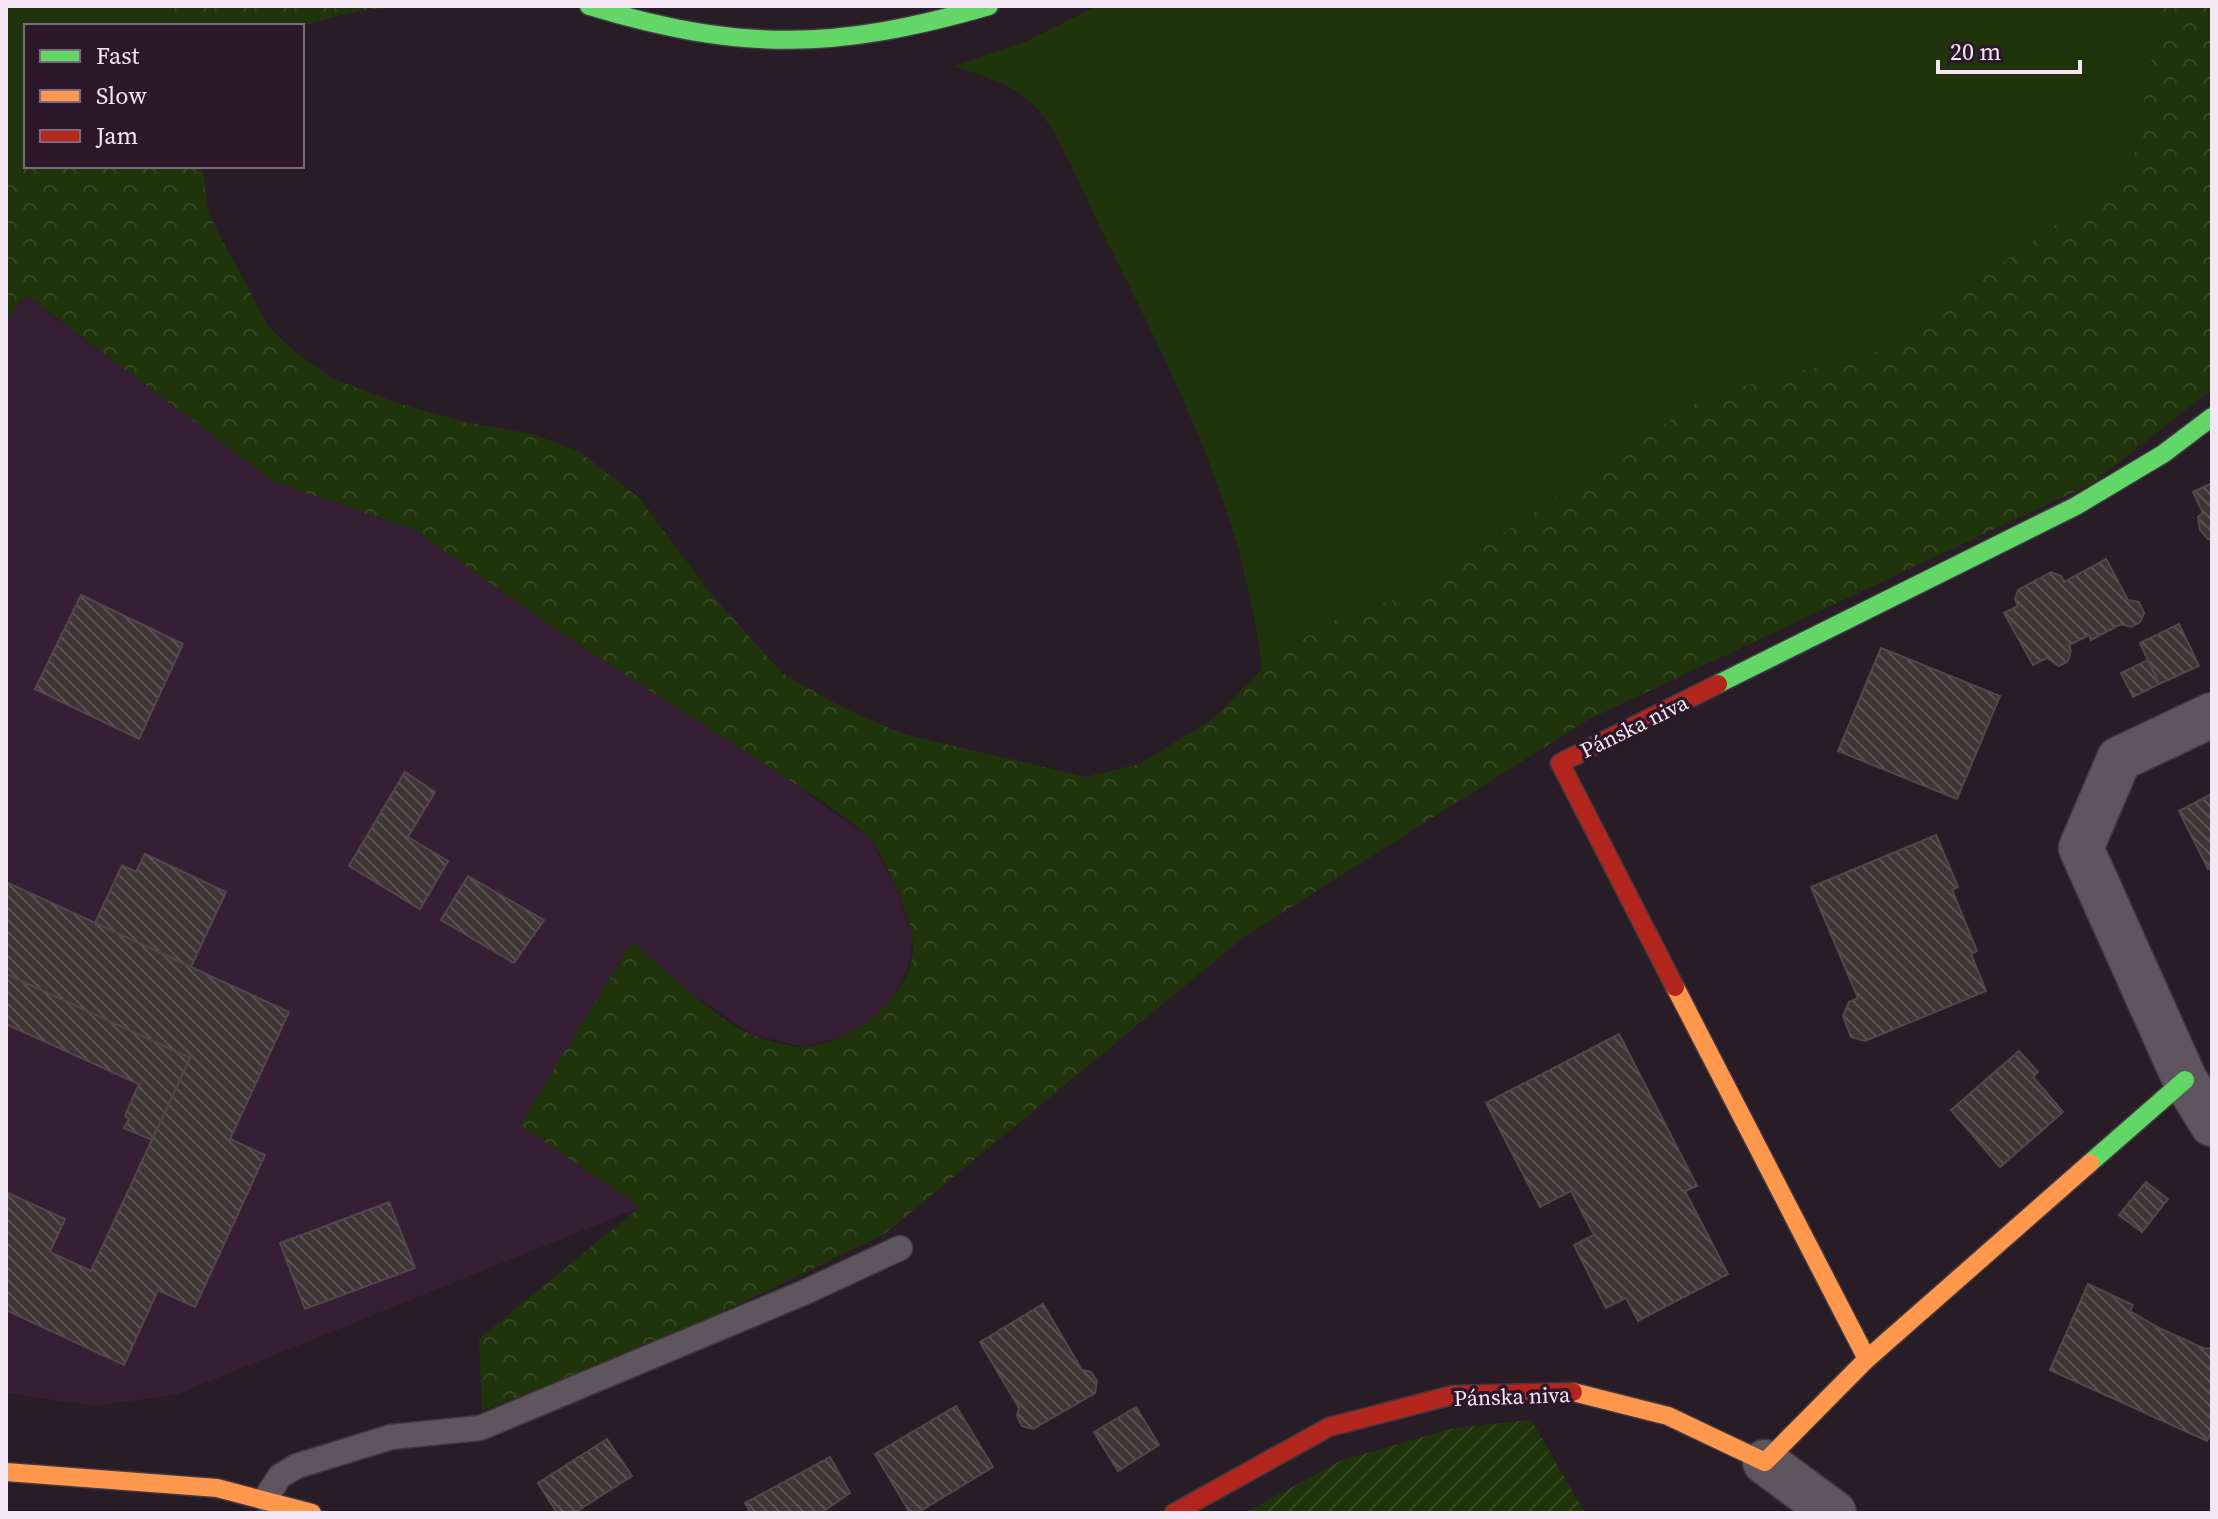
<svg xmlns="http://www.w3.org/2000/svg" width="2218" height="1519" font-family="'Source Serif 4',serif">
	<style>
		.built { fill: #361e35 }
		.green { fill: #20340b }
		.forest { fill: url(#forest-crowns) }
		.garden { fill: url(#garden-furrows) }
		.building { fill: url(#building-back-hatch); stroke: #524849; stroke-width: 2 }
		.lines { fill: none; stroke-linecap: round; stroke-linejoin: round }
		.lane-casing { stroke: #413840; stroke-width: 27 }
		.street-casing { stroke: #413840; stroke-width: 47 }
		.fast-casing { stroke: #413840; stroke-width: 21 }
		.slow-casing { stroke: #413840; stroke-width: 21 }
		.jam-casing { stroke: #413840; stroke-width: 21 }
		.lane { stroke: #5f555e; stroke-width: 24 }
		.street { stroke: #5f555e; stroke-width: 44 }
		.fast { stroke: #63d668; stroke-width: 18 }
		.slow { stroke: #ff974d; stroke-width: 18 }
		.jam { stroke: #b3261e; stroke-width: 18 }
		.labels { text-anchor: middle; stroke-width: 7; stroke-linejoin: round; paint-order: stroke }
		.street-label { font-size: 22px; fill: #f5e6f3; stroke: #2d182b }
	</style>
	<defs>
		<pattern id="forest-crowns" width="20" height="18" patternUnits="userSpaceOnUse" patternTransform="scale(2)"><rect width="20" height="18" fill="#20340b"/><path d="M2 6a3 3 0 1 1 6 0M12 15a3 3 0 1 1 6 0" fill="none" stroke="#364823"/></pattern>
		<pattern id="garden-furrows" width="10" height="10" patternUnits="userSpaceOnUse" patternTransform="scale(2)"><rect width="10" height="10" fill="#20340b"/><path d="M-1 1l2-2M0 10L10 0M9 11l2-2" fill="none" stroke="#364823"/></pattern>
		<pattern id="building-back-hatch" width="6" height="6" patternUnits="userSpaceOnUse" patternTransform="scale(2)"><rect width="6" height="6" fill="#3f3536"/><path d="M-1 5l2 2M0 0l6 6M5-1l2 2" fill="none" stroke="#5b5254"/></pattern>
	</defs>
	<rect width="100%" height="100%" fill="#281d27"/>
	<path class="built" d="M25 295 274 482 414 530 567 637 763 762 868 836 897 889 913 938 907 971 888 1006 849 1035 804 1047 752 1035 699 998 641 1207 175 1395 94 1406 6 1393V322Z"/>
	<g class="green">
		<path d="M6 6H175L165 26H26V163L6 171Z"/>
		<path d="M1097 6H2157L2159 18 2131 171 1881 350 1706 396 1412 594 1342 616 1297 641 1262 669C1243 504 1170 369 1098 223 1082 190 1056 124 1030 101 1009 83 980 75 954 66L1027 41Z"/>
	</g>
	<g class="forest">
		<path d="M175 6H417L362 10 298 26H165Z"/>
		<path d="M2157 6H2212V389L2091 484 1589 719 1245 936 883 1235 662 1341 482 1411 479 1339 640 1207 520 1125 632 942C665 970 714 1018 752 1035 765 1040 792 1048 805 1047 855 1043 922 990 912 935 907 909 885 856 867 836 857 825 841 816 829 806L567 637 414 530 274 482 26 295 6 322V171L26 163 202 166 209 215 268 326 295 352 332 378 394 402 461 421 535 435 580 452 639 498 711 594 782 673 843 708 903 734 1086 777 1140 764 1214 718 1262 669 1297 641 1342 616 1412 594 1706 396 1881 350 2131 171 2159 18Z"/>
	</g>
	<path class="garden" d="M1531 1420 1585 1513H1245L1340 1461 1454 1428Z"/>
	<g class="building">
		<path d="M2212 483V539H2208L2200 530 2198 517 2203 513 2193 492Z"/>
		<path d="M2106 559 2128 600 2139 602 2144 613 2140 622 2131 627 2121 624 2091 640 2089 635 2069 645 2071 651 2068 661 2059 666 2047 658 2033 665 2004 613 2018 606 2015 599 2018 590 2051 572 2061 576 2064 582Z"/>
		<path d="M81 595 183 644 139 739 35 689Z"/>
		<path d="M2179 624 2199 666 2159 684 2140 643Z"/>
		<path d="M1881 648 2000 696 1957 799 1838 751Z"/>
		<path d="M2148 660 2159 684 2133 697 2121 673Z"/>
		<path d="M405 772 435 792 408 837 448 861 420 909 349 866Z"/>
		<path d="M2212 794V867L2208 869 2179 811Z"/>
		<path d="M1936 835 1958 887 1952 890 1977 951 1971 954 1986 991 1865 1041 1851 1037 1843 1016 1849 1002 1858 998 1811 887Z"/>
		<path d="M145 854 226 892 191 967 95 923 122 865 136 872Z"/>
		<path d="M468 876 544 920 514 963 441 920Z"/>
		<path d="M6 882 289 1012 230 1139 265 1155 195 1307 158 1290 124 1365 6 1310V1192L65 1219 50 1252 91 1271 190 1058 6 974Z"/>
		<path d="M6 974 190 1058 152 1140 124 1128 129 1119 125 1116 139 1084 6 1024Z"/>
		<path d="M1619 1034 1697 1186 1685 1191 1728 1274 1638 1321 1626 1298 1606 1308 1574 1245 1594 1235 1571 1191 1540 1207 1486 1103Z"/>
		<path d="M2019 1051 2038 1072 2033 1077 2063 1112 2000 1167 1951 1110Z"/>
		<path d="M2146 1182 2168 1199 2142 1232 2119 1215Z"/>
		<path d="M389 1202 415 1268 305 1309 280 1243Z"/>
		<path d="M2088 1284 2133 1305 2130 1311 2159 1328 2205 1349 2212 1348V1430L2207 1441 2050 1370Z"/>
		<path d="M1043 1304 1082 1370 1091 1372 1097 1381 1095 1393 1033 1429 1022 1426 1017 1416 1019 1408 980 1342Z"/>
		<path d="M956 1406 993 1467 917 1513H910L875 1454Z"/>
		<path d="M1136 1407 1159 1445 1118 1471 1094 1432Z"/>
		<path d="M607 1439 632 1476 574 1513H557L538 1483Z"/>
		<path d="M830 1457 850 1493 821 1513H751L745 1503Z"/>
	</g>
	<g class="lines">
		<g class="lane-casing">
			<path id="lane" d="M265 1499 280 1476 297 1466 391 1437 480 1428 803 1293 900 1248"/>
		</g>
		<g class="street-casing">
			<g id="street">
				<path d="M2212 715 2119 759 2081 848 2185 1080 2212 1124"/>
				<path d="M1765 1462 1834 1513"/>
			</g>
		</g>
		<g class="fast-casing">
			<g id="fast">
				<path d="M589 6C741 52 836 50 989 6"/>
				<path d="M1718 684 2076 506 2163 454 2212 417"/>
				<path d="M2090 1163 2185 1080"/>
			</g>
		</g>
		<g class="slow-casing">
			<g id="slow">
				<path d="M1675 987 1867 1359"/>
				<path d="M1573 1392 1668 1416 1765 1462 1867 1359 2090 1163"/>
				<path d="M6 1472 217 1488 312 1513"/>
			</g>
		</g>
		<g class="jam-casing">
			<g id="jam">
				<path d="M1675 987 1560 763 1718 684"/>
				<path d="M1174 1513 1329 1427 1453 1395 1573 1392"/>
			</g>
		</g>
		<use href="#lane" class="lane"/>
		<use href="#street" class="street"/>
		<use href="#fast" class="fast"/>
		<use href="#slow" class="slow"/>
		<use href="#jam" class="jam"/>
	</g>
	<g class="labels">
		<g class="street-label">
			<text transform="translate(1634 726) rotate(-26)" y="8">Pánska niva</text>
			<text transform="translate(1512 1396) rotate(-2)" y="8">Pánska niva</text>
		</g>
	</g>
	<rect width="2218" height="1519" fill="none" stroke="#f5e6f3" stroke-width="16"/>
	<rect x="24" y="24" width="280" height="144" fill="#2d182b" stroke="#7d6a7b" stroke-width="2"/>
	<rect x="40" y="50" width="40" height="12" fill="#63d668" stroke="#7d6a7b" stroke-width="2"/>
	<text x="96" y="64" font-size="24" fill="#f5e6f3">Fast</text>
	<rect x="40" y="90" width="40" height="12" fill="#ff974d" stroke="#7d6a7b" stroke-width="2"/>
	<text x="96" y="104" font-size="24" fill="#f5e6f3">Slow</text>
	<rect x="40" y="130" width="40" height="12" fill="#b3261e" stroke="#7d6a7b" stroke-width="2"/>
	<text x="96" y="144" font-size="24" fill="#f5e6f3">Jam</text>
	<path d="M1938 60v12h142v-12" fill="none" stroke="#f5e6f3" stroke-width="4"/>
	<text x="1950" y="60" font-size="24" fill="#f5e6f3" stroke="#2d182b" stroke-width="6" paint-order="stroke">20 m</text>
</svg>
